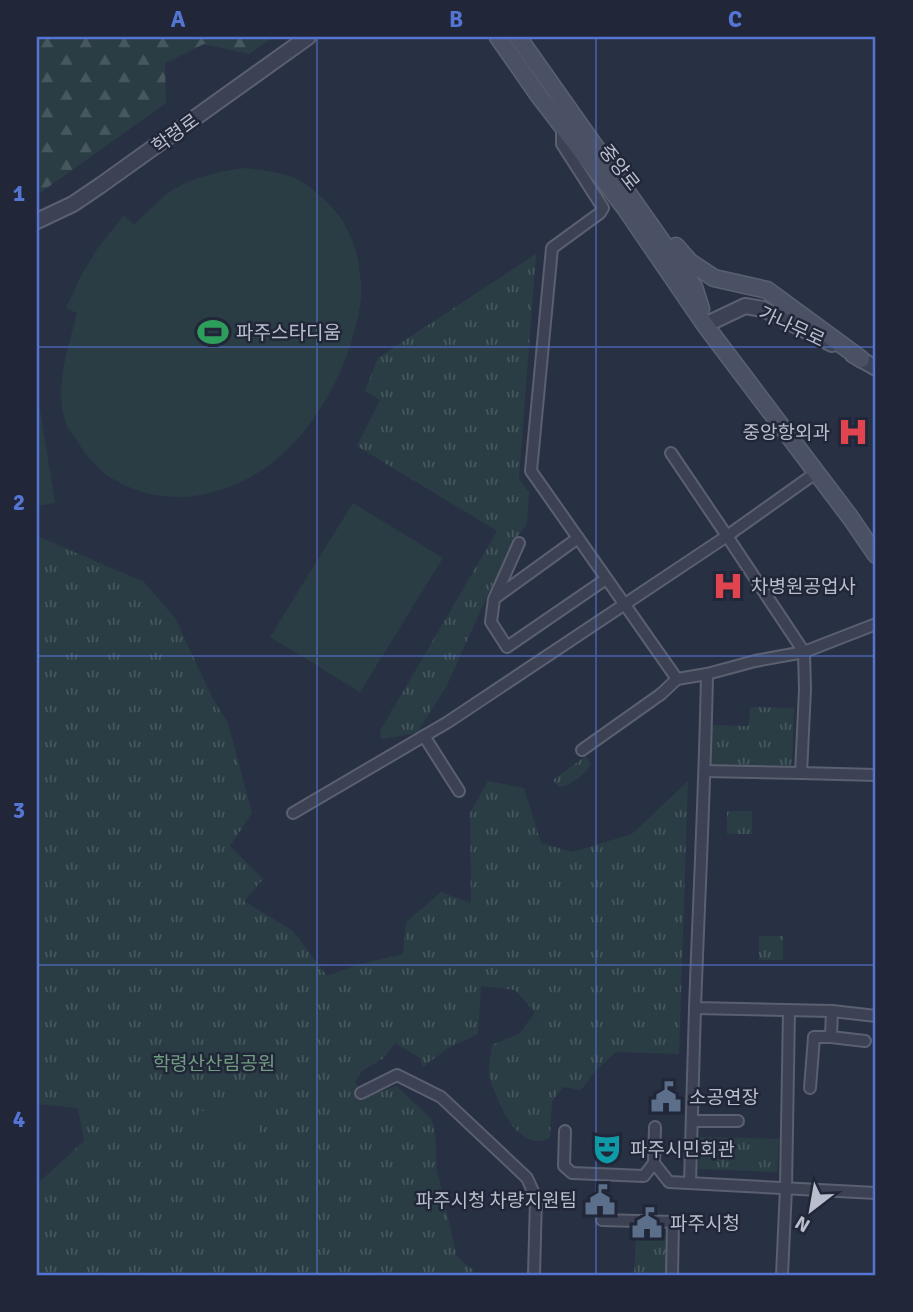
<svg xmlns="http://www.w3.org/2000/svg" width="913" height="1312" font-family="Signika,'Noto Sans KR',sans-serif">
	<style>
		.forest { fill: url(#forest-firs) }
		.park { fill: url(#park-tufts) }
		.pitch { fill: #2a3d44 }
		.lines { fill: none; stroke-linecap: round; stroke-linejoin: round }
		.minor-casing { stroke: #5a6070; stroke-width: 14 }
		.tertiary-casing { stroke: #5a6070; stroke-width: 18 }
		.secondary-casing { stroke: #5a6070; stroke-width: 19 }
		.minor { stroke: #3c4253; stroke-width: 10 }
		.tertiary { stroke: #3c4253; stroke-width: 14 }
		.secondary { stroke: #4a5165; stroke-width: 16 }
		.grid { fill: none; stroke: #5475d4; stroke-width: 2; stroke-opacity: 0.55 }
		.labels { text-anchor: middle; stroke-width: 5; stroke-linejoin: round; paint-order: stroke }
		.street-label { font-size: 19px; fill: #b9becc; stroke: #212738 }
		.poi-label { font-size: 19px; fill: #b9becc; stroke: #212738; text-anchor: start }
		.park-label { font-size: 19px; fill: #719d81; stroke: #212738 }
		.neatline { fill: none; stroke: #5475d4; stroke-width: 2.5 }
		.grid-label { font-size: 23px; text-anchor: middle; font-weight: bold; fill: #5475d4 }
	</style>
	<defs>
		<pattern id="forest-firs" width="22" height="20" patternUnits="userSpaceOnUse" patternTransform="scale(1.75)"><rect width="22" height="20" fill="#2a3d44"/><path d="M5 1l3.5 6h-7zM16 11l3.5 6h-7z" fill="#47575e"/></pattern>
		<pattern id="park-tufts" width="24" height="20" patternUnits="userSpaceOnUse" patternTransform="scale(1.75)"><rect width="24" height="20" fill="#2a3d44"/><path d="M3 7l-1-3M5 7V3M7 7l1-3M15 17l-1-3M17 17v-4M19 17l1-3" fill="none" stroke="#47575e"/></pattern>
	</defs>
	<rect width="100%" height="100%" fill="#283043"/>
	<path class="forest" d="M37 37H273L249 54 204 44 165 63 166 103 37 195Z"/>
	<g class="park">
		<path d="M536 254 519 479 529 492 527 524 508 550 447 685 417 733 381 739 380 731 497 531 357 446 380 400 365 391 378 358Z"/>
		<path d="M37 536 144 582 175 618 213 699 228 723 252 813 230 846 263 879 244 901 293 931 327 976 357 965 403 954 406 922 441 892 471 903 470 813 488 781 524 788 541 843 572 852 632 834 688 781 679 1054 616 1052 596 1070 581 1090 563 1087 552 1101 550 1138C523 1152 504 1116 496 1095 493 1088 489 1080 489 1073 489 1064 491 1054 492 1045L520 1033 535 1012 515 990 481 986 478 1034 448 1048 423 1067 420 1058 395 1043 384 1058 362 1071 355 1082 364 1097 397 1086 432 1120 435 1134 437 1170 457 1257 473 1270 474 1275H37V1184L84 1141 78 1108 37 1104Z"/>
		<path d="M750 707 794 708 792 766 711 764 712 725 749 726Z"/>
		<path d="M586 756 591 764C584 776 573 784 559 787L554 782V779Z"/>
		<rect x="727" y="811" width="25" height="23"/>
		<rect x="759" y="936" width="24" height="24"/>
		<path d="M700 1137 779 1139 777 1172 698 1169Z"/>
		<path d="M636 1235 665 1236 669 1241 668 1275H634Z"/>
	</g>
	<g class="pitch">
		<path d="M245 168C264 171 284 172 301 181 307 184 313 190 318 194 344 215 358 243 360 276 361 283 362 291 361 298 354 357 320 426 272 463 245 484 208 498 174 497 148 496 125 488 104 473 91 462 86 455 77 441 75 437 71 432 68 428 52 392 68 349 77 313L66 308 82 274 97 249 124 215 134 225C146 214 158 200 171 191 193 177 219 171 245 168Z"/>
		<path d="M37 391 55 503 37 506Z"/>
		<path d="M353 503 443 558 360 692 270 637Z"/>
		<path d="M254 1102 260 1135 232 1142 204 1145 198 1112Z"/>
	</g>
	<g class="lines">
		<g class="minor-casing">
			<g id="minor">
				<path d="M562 127V144L603 208 600 213 552 248 531 471 677 679"/>
				<path d="M671 453 727 536 817 472"/>
				<path d="M519 543 494 599 491 622 507 647 606 579"/>
				<path d="M495 598 578 538"/>
				<path d="M707 674C705 785 699 897 695 1008L832 1011 876 1016"/>
				<path d="M424 736 459 791"/>
				<path d="M582 750 661 694 677 679 707 674 755 661 804 652 876 624"/>
				<path d="M705 771 801 773"/>
				<path d="M293 813 448 722 727 536 804 652 805 690 801 773 876 775"/>
				<path d="M832 1011 831 1037 865 1041"/>
				<path d="M810 1088 814 1037H831"/>
				<path d="M361 1093 397 1075 441 1097 527 1178 536 1198 534 1275"/>
				<path d="M692 1121H738"/>
				<path d="M655 1127 654 1163 669 1182 876 1193"/>
				<path d="M565 1131 564 1166 572 1173 644 1176 654 1163"/>
				<path d="M690 1183 695 1008"/>
				<path d="M602 1220 673 1222 672 1275"/>
				<path d="M782 1275 786 1188 789 1011"/>
			</g>
		</g>
		<g class="tertiary-casing">
			<g id="tertiary">
				<path d="M37 221 73 204 101 185 308 37"/>
				<path d="M705 325 745 306 763 309 832 344"/>
				<path d="M853 355 876 368"/>
			</g>
		</g>
		<g class="secondary-casing">
			<g id="secondary">
				<path d="M498 37 539 96 625 208 705 325 850 517 876 555"/>
				<path d="M518 37 694 287 701 309"/>
				<path d="M676 246 690 262 714 278 767 290 861 359"/>
			</g>
		</g>
		<use href="#minor" class="minor"/>
		<use href="#tertiary" class="tertiary"/>
		<use href="#secondary" class="secondary"/>
	</g>
	<path class="grid" d="M317 37V1275M596 37V1275M37 347H876M37 656H876M37 965H876"/>
	<defs>
		<g id="stadium-bare" transform="scale(2.415)"><path d="M0-5a6.5 5 0 1 0 0 10a6.5 5 0 1 0 0-10ZM-3.5-1.8h7v3.6h-7Z" fill="#2e9e5b" stroke="#212738" stroke-width="2.5" paint-order="stroke"/></g>
		<g id="hospital-bare" transform="scale(2.415)"><path d="M-5-5h3v3.5h4V-5h3V5h-3V1.5h-4V5h-3Z" fill="#e0444e" stroke="#212738" stroke-width="2.5" paint-order="stroke"/></g>
		<g id="civic-bare" transform="scale(2.415)"><path d="M-.6-6.5H3V-4.5H.6V-3L4-1V1h2V6H-6V1h2V-1L-.6-3ZM-1.2 2.5V6h2.4V2.5Z" fill="#5c6f8a" stroke="#212738" stroke-width="2.5" paint-order="stroke"/></g>
		<g id="theatre-bare" transform="scale(2.415)"><path d="M-5-5.5Q0-4 5-5.5V0Q5 5 0 6Q-5 5-5 0ZM-3.3-2.5H-1v1.5H-3.3ZM1-2.5H3.3v1.5H1ZM-2.8 1Q0 5.5 2.8 1Z" fill="#0f9aa8" stroke="#212738" stroke-width="2.5" paint-order="stroke"/></g>
	</defs>
	<g fill-rule="evenodd">
		<use href="#stadium-bare" x="213" y="332"/>
		<use href="#hospital-bare" x="853" y="432"/>
		<use href="#hospital-bare" x="728" y="586"/>
		<use href="#civic-bare" x="666" y="1097"/>
		<use href="#theatre-bare" x="607" y="1149"/>
		<use href="#civic-bare" x="600" y="1200"/>
		<use href="#civic-bare" x="647" y="1223"/>
	</g>
	<g class="labels">
		<g class="street-label">
			<text transform="translate(175 133) rotate(-36)" y="7">학령로</text>
			<text transform="translate(620 167) rotate(52)" y="7">중앙로</text>
			<text transform="translate(792 326) rotate(25)" y="7">가나무로</text>
		</g>
		<g class="poi-label">
			<text x="236" y="339">파주스타디움</text>
			<text x="830" y="439" text-anchor="end">중앙항외과</text>
			<text x="751" y="593">차병원공업사</text>
			<text x="689" y="1104">소공연장</text>
			<text x="630" y="1156">파주시민회관</text>
			<text x="577" y="1207" text-anchor="end">파주시청 차량지원팀</text>
			<text x="670" y="1230">파주시청</text>
		</g>
		<g class="park-label">
			<text x="214" y="1070">학령산산림공원</text>
		</g>
	</g>
	<rect width="913" height="1312" fill="none" stroke="#212738" stroke-width="77"/>
	<g transform="translate(811 1210) rotate(211)" stroke="#212738" stroke-width="5" paint-order="stroke">
	<path d="M0-5L12 26L0 18L-12 26Z" fill="#b9becc"/>
	<text y="-10" font-size="19" font-weight="bold" text-anchor="middle" fill="#b9becc">N</text>
	</g>
	<rect x="38" y="38" width="836" height="1236" class="neatline"/>
	<g class="grid-label">
		<text x="178" y="27">A</text>
		<text x="456" y="27">B</text>
		<text x="735" y="27">C</text>
		<text x="19" y="201">1</text>
		<text x="19" y="510">2</text>
		<text x="19" y="818">3</text>
		<text x="19" y="1127">4</text>
	</g>
</svg>
